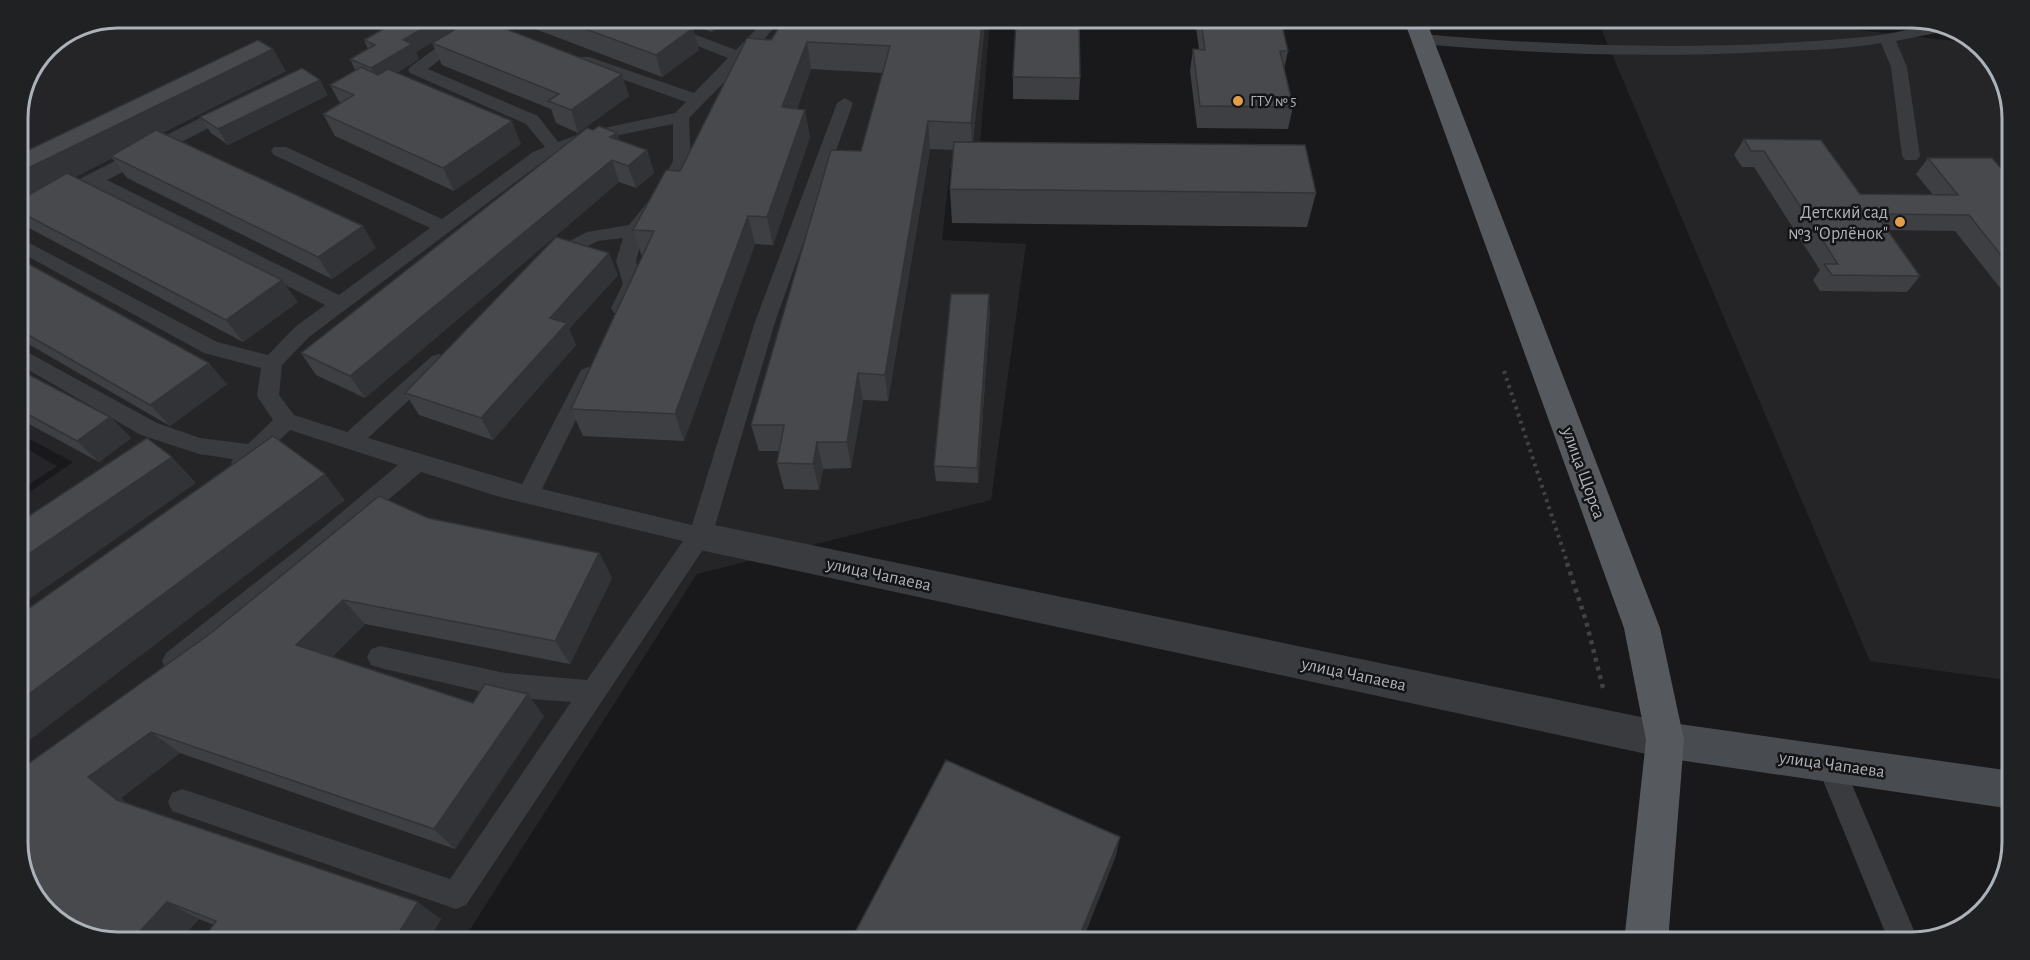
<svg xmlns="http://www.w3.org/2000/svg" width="2030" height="960" font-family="'Alegreya Sans',sans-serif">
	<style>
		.built { fill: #252527 }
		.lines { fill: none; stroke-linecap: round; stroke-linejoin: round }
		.path-far1 { stroke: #404246; stroke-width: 4; stroke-dasharray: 3 4.5; stroke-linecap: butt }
		.path { stroke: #404246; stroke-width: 4.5; stroke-dasharray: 4 5; stroke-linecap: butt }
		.lane { fill: #3a3b3f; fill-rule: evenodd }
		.street { fill: #3a3b3f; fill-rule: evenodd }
		.secondary { fill: #484b4f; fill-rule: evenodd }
		.primary { fill: #56595e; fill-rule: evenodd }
		.wall { fill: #3e3f42 }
		.shaded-wall { fill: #323336 }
		.building { fill: #48494d; stroke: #323336; stroke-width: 1.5 }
		.poi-dot { fill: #e29e4a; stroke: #141416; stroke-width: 2 }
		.labels { text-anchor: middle; stroke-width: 5; stroke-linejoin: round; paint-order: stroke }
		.far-poi-label { font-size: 15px; fill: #acb2b9; stroke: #141416; text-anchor: start }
		.poi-label { font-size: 18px; fill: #acb2b9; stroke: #141416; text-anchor: end }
		.street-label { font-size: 18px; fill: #acb2b9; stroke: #141416 }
		.rim { fill: none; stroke: #acb2b9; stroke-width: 3 }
	</style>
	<rect width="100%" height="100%" fill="#19191b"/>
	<g class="built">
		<path d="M1597 19H1763L1972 43 1995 63 2012 113V681L1870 661Z"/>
		<path d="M990 22 978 169 950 168 942 240 1026 244 991 500 697 574 462 942H119L18 848V500L73 462 18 433V113L48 47 81 26Z"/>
		<path d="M18 444 57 466 18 492Z"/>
	</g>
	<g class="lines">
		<path class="path-far1" d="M1504 371 1568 565"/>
		<path class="path" d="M1567 563 1586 621 1603 688"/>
		<g class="lane">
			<path d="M762 23H778L746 60 689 118 691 161 673 194 644 231 636 261 643 284 628 313 621 315 614 313 611 308 623 284 616 261 623 238 598 241 552 264 545 262 542 258 545 254 587 232 629 225 659 188 673 161V124L590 141 545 160 309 337 282 365 279 395 294 415 347 432 432 356 439 354 446 356 449 361 446 366 368 438 522 484 581 370 588 367 595 370 598 375 542 489 692 525 755 322 837 103 845 98 853 103 775 322 712 536 466 905 456 909 172 811 168 802 172 793 182 789 450 879 571 702 505 697 380 668 371 665 367 657 371 649 380 646 505 673 587 680 683 541 500 497 421 472 314 563 184 669 175 672 166 669 162 661 166 653 298 549 398 465 290 430 250 469 242 472 234 469 231 463 233 459 199 454 141 435 18 364V347L157 423 200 438 248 444 273 420 257 396 261 368 204 353 18 251V237L217 342 268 355 295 327 325 305 93 187 18 224V210L226 105H238L240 109 238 113 107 180 339 295 430 228 274 155 271 151 274 147H286L442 219 533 152 545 147 526 124 410 73 408 70 410 67 455 34 461 32 469 37 428 69 538 116 558 142 585 132 675 113 686 102 577 63 575 60 577 57H589L694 93 728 58 662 32 659 29 662 26H672L736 50Z"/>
			<path d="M1938 24 1956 29 1896 41 1907 67 1920 156 1917 160H1905L1902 156 1891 67 1881 43C1842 50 1803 50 1763 52 1649 58 1536 54 1422 44L1414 39 1422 34C1565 47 1710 51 1853 38 1882 36 1910 29 1938 24Z"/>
			<path d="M1829 750 1839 754 1918 940 1889 942 1816 763 1819 754Z"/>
		</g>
		<path class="street" d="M700 522 1665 722 1679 727 1684 740 1679 753 1665 758 700 550 688 546 683 536 688 526Z"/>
		<path class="secondary" d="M1665 722 2012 771V809L1665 758 1651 753 1646 740 1651 727Z"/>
		<path class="primary" d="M1404 20H1426L1660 628 1684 740 1668 942H1624L1646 740 1624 628Z"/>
	</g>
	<g class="wall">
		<path d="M1195 21H1281L1288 51 1284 69 1293 107 1288 129 1197 128 1190 71 1193 49H1199Z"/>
		<path d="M985 22 973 142 1316 193 1307 227 952 223 950 189 954 150 930 149 888 401 863 400 851 468 823 469 819 490 784 489 777 463 779 451H759L751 425 861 151 883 73 811 69 797 109 810 137 773 245 755 244 684 441 583 436 571 409 642 257 633 230 680 171 771 40 782 23Z"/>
		<path d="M680 23 699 50 662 77 522 24Z"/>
		<path d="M688 23H726L712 32Z"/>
		<path d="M455 28 416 52 419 59 397 73 521 144 454 191 335 136 323 114 340 103 330 85 355 70 350 59 368 49 364 40Z"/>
		<path d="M432 43 629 96 578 133 556 123 551 109 442 65Z"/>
		<path d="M286 71 162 133 376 248 332 279 127 178 112 158 75 177 298 302 243 342 29 228 18 216V155Z"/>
		<path d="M1013 77 1080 78 1079 100 1013 99Z"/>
		<path d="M328 95 228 145 211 133 200 117Z"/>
		<path d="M593 130 617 133 619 141 647 150 654 173 636 188 619 182 365 398 316 375 301 353Z"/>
		<path d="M1744 139 1860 194 1933 195 1916 174 1928 158 2012 181V303L1955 231 1888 230 1920 276 1907 292 1820 291 1813 280 1820 270 1754 167H1742L1734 155Z"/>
		<path d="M18 258 227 384 170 426 18 338Z"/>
		<path d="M618 275 569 329 576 345 493 440 419 415 405 393Z"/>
		<path d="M990 310 978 483 936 481 934 466Z"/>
		<path d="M18 369 110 417 131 438 99 462 18 418Z"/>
		<path d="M428 518 599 553 612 578 570 664 365 624 332 657 473 703 544 716 455 849 180 753 121 798 128 804 441 919 427 942H201L214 925 199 919 178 942 18 771Z"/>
	</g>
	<g class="shaded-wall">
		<path d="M982 22H985L972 151 971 123Z"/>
		<path d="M710 23H726L712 32Z"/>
		<path d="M430 24H453L455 28 416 52 419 59 379 84 371 68 403 40Z"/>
		<path d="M693 28 699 50 662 77 656 55Z"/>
		<path d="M807 42 811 69 787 135 782 107Z"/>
		<path d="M273 49 286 71 113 157 111 156 112 158 18 205V173Z"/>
		<path d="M622 74 629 96 578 133 571 110Z"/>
		<path d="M320 80 328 95 228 145 218 129Z"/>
		<path d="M805 110 810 137 773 245 767 217Z"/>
		<path d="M512 121 521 144 454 191 443 168Z"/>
		<path d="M928 121 930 149 888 401 885 375Z"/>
		<path d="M617 133 624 155 610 137Z"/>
		<path d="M647 150 654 173 636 188 628 166Z"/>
		<path d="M612 160 619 182 365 398 350 376Z"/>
		<path d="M748 216 755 244 684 441 675 414Z"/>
		<path d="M363 226 376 248 332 279 318 257Z"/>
		<path d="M609 253 618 275 569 329 576 345 493 440 481 418 550 318Z"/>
		<path d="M282 280 298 302 243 342 226 320Z"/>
		<path d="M989 294 990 310 978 483 977 468Z"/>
		<path d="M209 363 227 384 170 426 150 405Z"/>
		<path d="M858 373 863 400 851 468 847 442Z"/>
		<path d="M110 417 131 438 99 462 77 441Z"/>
		<path d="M817 442 823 469 819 490 813 464Z"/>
		<path d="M172 457 196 483 18 607V561Z"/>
		<path d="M325 474 345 500 18 749V702Z"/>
		<path d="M599 553 612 578 570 664 555 641Z"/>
		<path d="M343 600 365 624 320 668 296 645Z"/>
		<path d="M528 694 544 716 455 849 434 829Z"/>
		<path d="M151 732 180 753 121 798 149 820 117 800 88 777Z"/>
		<path d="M1120 837 1116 856 1082 942H1077Z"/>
		<path d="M167 902 199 919 178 942H130Z"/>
		<path d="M418 902 441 919 427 942H393Z"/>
	</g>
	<g class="building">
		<path d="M1079 21 1080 78 1013 77 1016 22Z"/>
		<path d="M1201 21H1281L1288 51H1280L1293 107 1200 106 1193 49 1205 50Z"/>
		<path d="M925 22H982L971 123 928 121 885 375 858 373 847 442H817L813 464 777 463 784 425H751L831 150 861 151 890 46 807 42 782 107 805 110 767 217 748 216 675 414 571 409 654 231 633 230 666 170 680 171 747 38 771 40 782 23H816L924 27Z"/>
		<path d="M680 23 693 28 656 55 572 24Z"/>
		<path d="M392 24H430L403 40 412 44 371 68 350 59 375 45 364 40Z"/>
		<path d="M464 24H493L622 74 571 110 548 101 559 94 432 43Z"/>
		<path d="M258 40 273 49 18 173V155Z"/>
		<path d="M361 67 378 75 388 69 512 121 443 168 323 114 354 95 330 85Z"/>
		<path d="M302 68 320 80 218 129 200 117Z"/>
		<path d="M599 126 617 133 610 137 647 150 628 166 612 160 350 376 301 353 587 128 593 130Z"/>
		<path d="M156 130 363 226 318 257 111 156Z"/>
		<path d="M1744 139 1821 140 1860 194 1958 195 1928 158H1992L2012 181V269L1969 215 1876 214 1920 276 1832 275 1824 264H1838L1764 151H1751Z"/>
		<path d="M954 142 1305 145 1316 193 950 189Z"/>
		<path d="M67 173 282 280 226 320 18 211V201Z"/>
		<path d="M556 237 609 253 550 318 567 323 481 418 405 393Z"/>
		<path d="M18 258 209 363 150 405 18 329Z"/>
		<path d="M951 294H989L977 468 934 466Z"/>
		<path d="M18 369 110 417 77 441 18 409Z"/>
		<path d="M273 436 325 474 18 702V616Z"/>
		<path d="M147 438 172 457 18 561V523Z"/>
		<path d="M379 496 428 518 599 553 555 641 343 600 296 645 473 703 485 684 528 694 434 829 151 732 88 777 117 800 418 902 393 942H201L216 921 167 902 130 942H119L75 932 35 897 18 848V771L211 633Z"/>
		<path d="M946 760 1120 837 1077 942H850Z"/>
	</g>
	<g class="poi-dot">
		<circle cx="1238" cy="101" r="6"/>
		<circle cx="1900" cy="222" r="6"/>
	</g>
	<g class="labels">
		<g class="far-poi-label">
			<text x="1250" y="106">ГТУ № 5</text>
		</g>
		<g class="poi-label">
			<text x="1888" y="218">Детский сад<tspan x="1888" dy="21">№3 "Орлёнок"</tspan></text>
		</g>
		<g class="street-label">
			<text transform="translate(1584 473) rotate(70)" y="6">улица Щорса</text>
			<text transform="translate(879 574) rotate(12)" y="6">улица Чапаева</text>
			<text transform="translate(1354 674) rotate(12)" y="6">улица Чапаева</text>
			<text transform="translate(1832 764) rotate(8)" y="6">улица Чапаева</text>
		</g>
	</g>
	<path d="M0 0H2030V960H0ZM118 28H1912A90 90 0 0 1 2002 118V842A90 90 0 0 1 1912 932H118A90 90 0 0 1 28 842V118A90 90 0 0 1 118 28Z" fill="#202123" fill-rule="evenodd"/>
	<path class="rim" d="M118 28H1912A90 90 0 0 1 2002 118V842A90 90 0 0 1 1912 932H118A90 90 0 0 1 28 842V118A90 90 0 0 1 118 28Z"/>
</svg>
